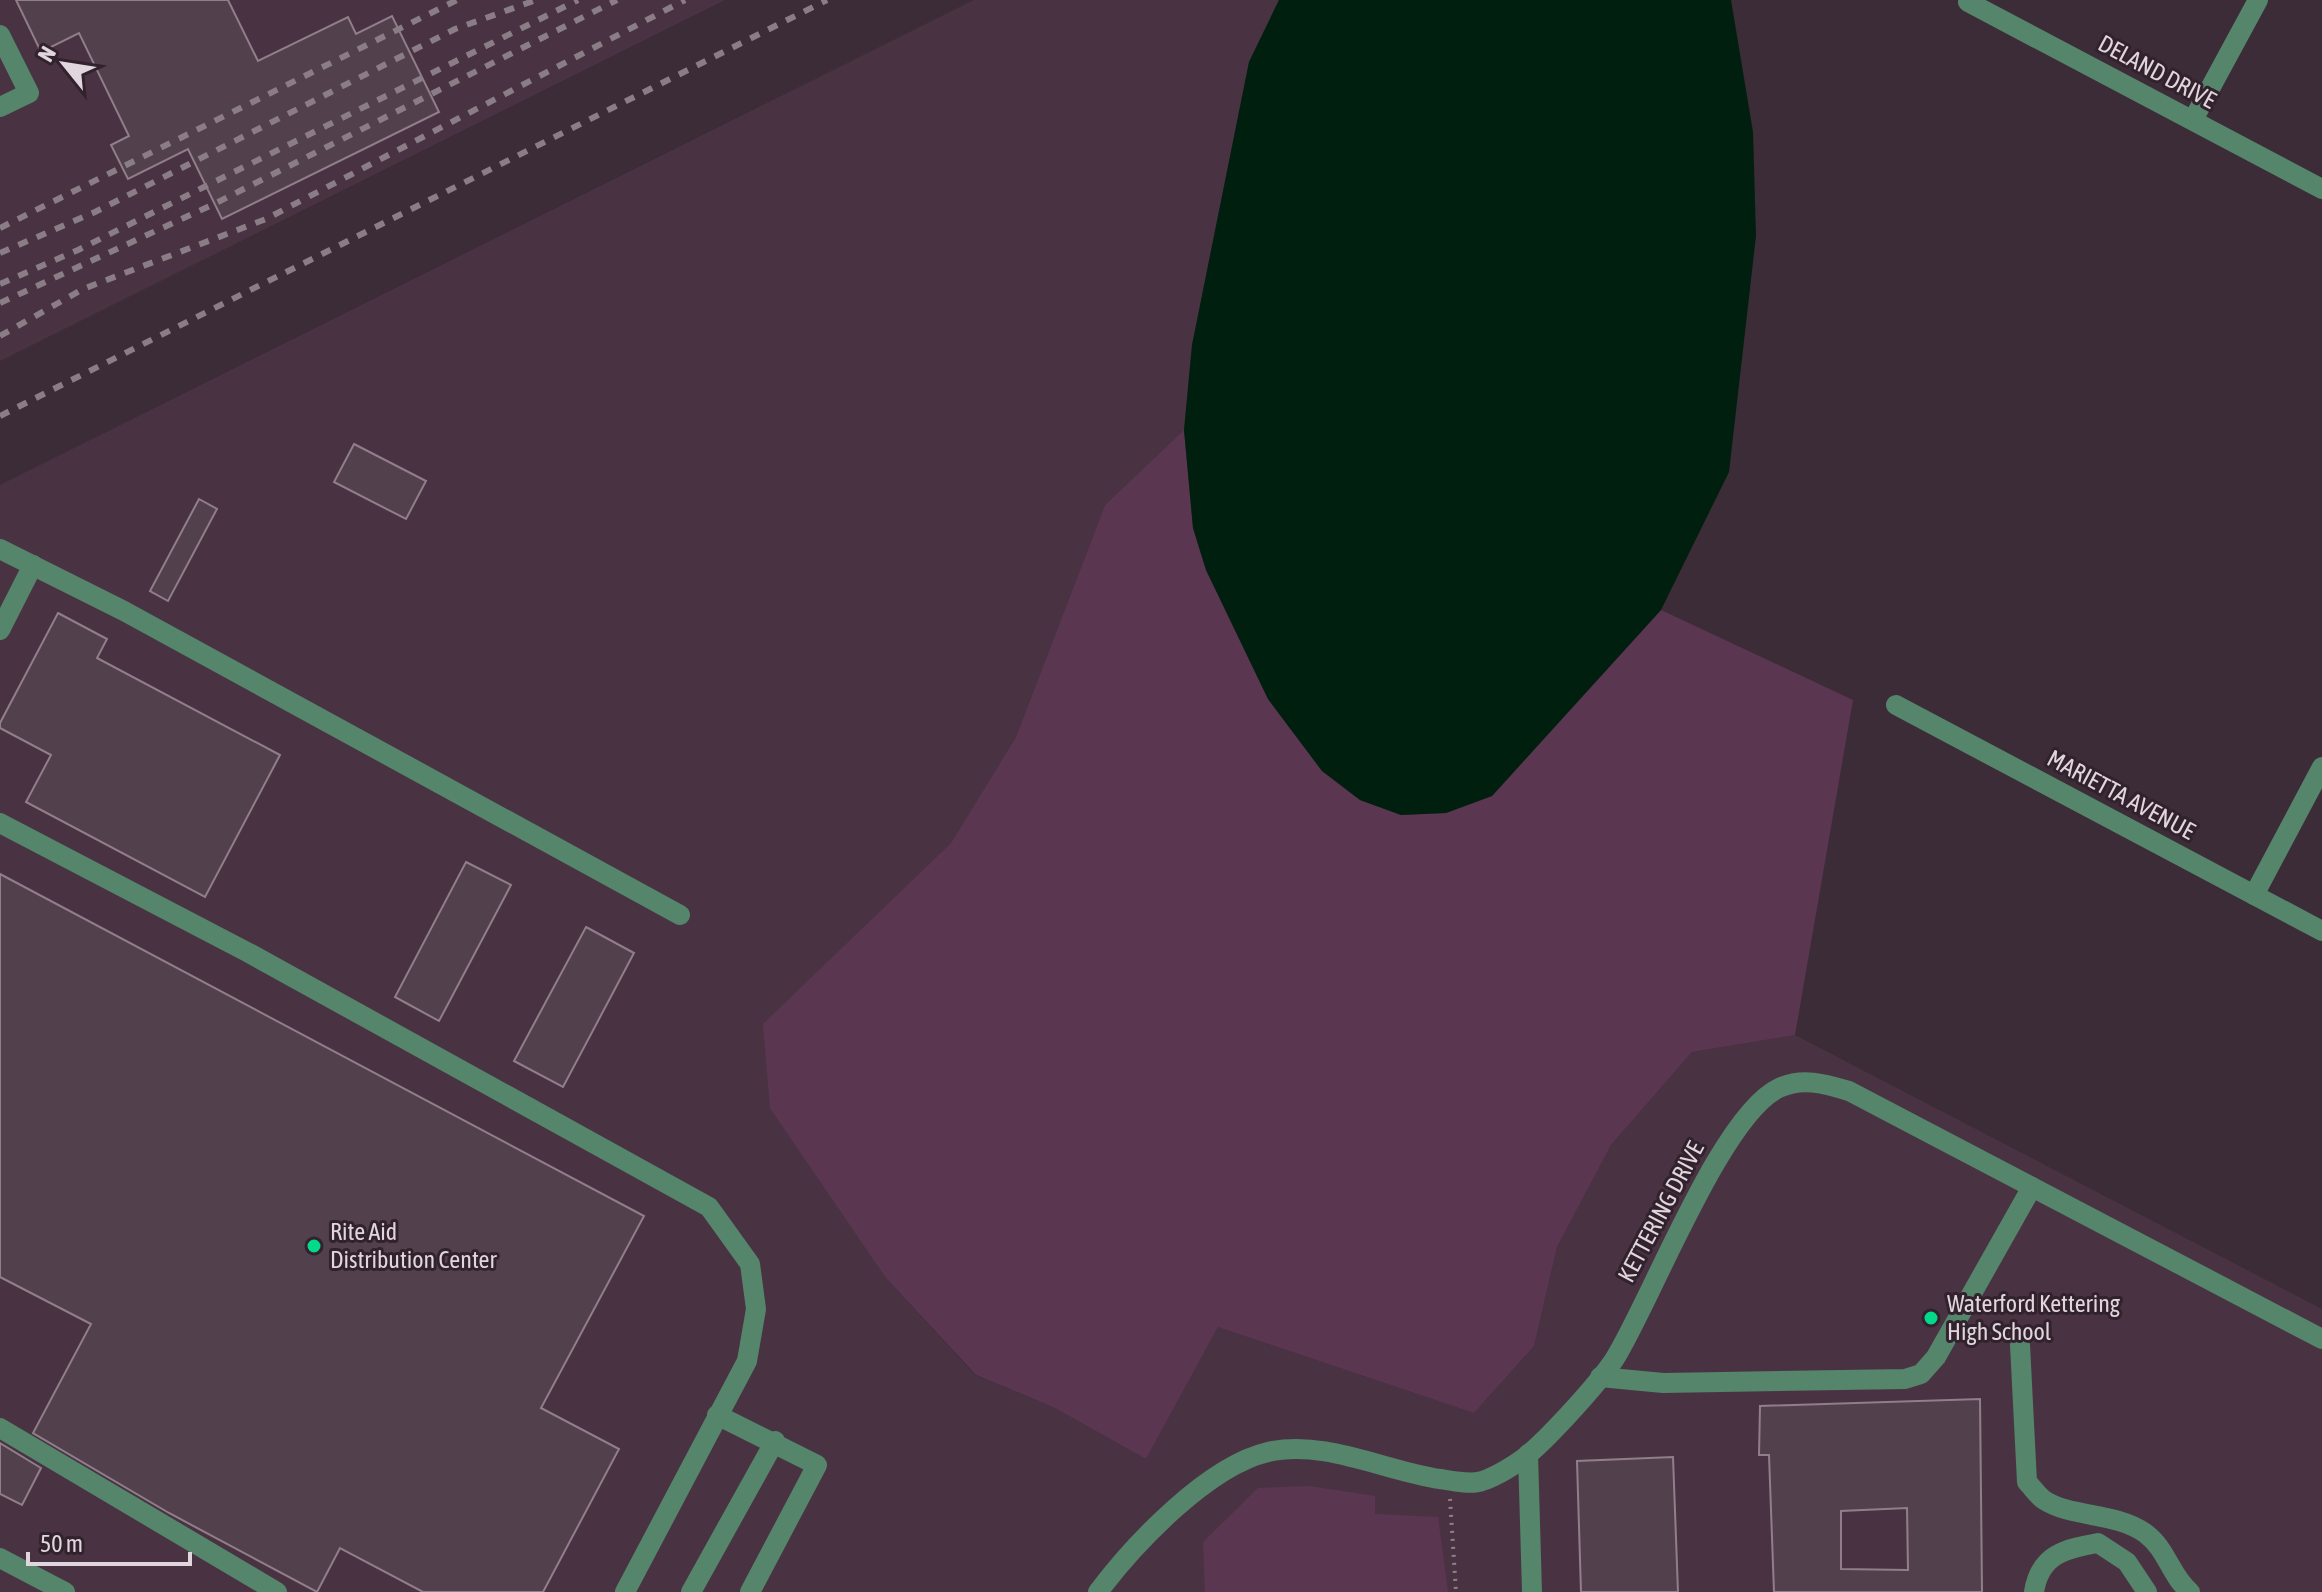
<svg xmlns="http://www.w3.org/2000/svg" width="2322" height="1592" font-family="'Asap Condensed',sans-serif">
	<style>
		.built { fill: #493343 }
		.green { fill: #5b3651 }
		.water { fill: #001f0f }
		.building { fill: #52414d; stroke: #917e8b; stroke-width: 2; fill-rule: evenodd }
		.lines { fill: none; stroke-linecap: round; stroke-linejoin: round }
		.path { stroke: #8e8089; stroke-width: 4; stroke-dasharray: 2 6; stroke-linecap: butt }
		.minor { stroke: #55856a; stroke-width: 20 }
		.rail { stroke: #8b7d86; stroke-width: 6; stroke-dasharray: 10 10; stroke-linecap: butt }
		.poi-dot { fill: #02d98b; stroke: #32222d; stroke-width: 3 }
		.labels { text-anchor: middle; stroke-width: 6; stroke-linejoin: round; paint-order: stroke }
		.street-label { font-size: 24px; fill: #e1d6dd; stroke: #32222d }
		.poi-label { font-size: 24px; fill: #e1d6dd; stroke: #32222d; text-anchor: start }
	</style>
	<rect width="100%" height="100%" fill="#3c2c37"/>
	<g class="built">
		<path d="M0 0H725L0 361Z"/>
		<path d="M974 0H1279L1249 62 1192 345 1184 430 1105 505 1016 737 951 843 763 1025 886 1278 975 1375 1053 1407 1146 1459 1218 1327 1474 1413 1534 1346 1557 1247 1611 1145 1692 1052 1795 1035 2322 1309V1592H0V485Z"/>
	</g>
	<g class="green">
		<path d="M1184 430 1193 528 1206 570 1268 699 1322 771 1360 800 1401 815 1446 813 1492 796 1661 610 1853 700 1795 1035 1692 1052 1611 1145 1557 1247 1534 1346 1474 1413 1218 1327 1146 1459 1053 1407 976 1375 886 1278 770 1108 763 1024 951 843 1016 737 1105 505Z"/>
		<path d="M1309 1486 1375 1496V1514L1438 1517 1448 1592H1205L1203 1542 1258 1488Z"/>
	</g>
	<path class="water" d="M1279 0H1731L1753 132 1756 236 1729 472 1661 610 1492 796 1446 813 1401 815 1360 800 1322 771 1268 699 1206 570 1193 528 1184 430 1192 345 1249 62Z"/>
	<g class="building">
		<path d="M16 0H228L258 61 348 17 356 34 392 16 439 112 222 219 188 149 128 179 111 145 129 136 79 33 41 52Z"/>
		<path d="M354 444 426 481 406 519 334 482Z"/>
		<path d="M199 499 217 509 168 601 150 591Z"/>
		<path d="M58 613 107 639 97 658 280 755 205 897 26 802 51 755 0 728V723Z"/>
		<path d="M466 862 511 885 439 1021 395 997Z"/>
		<path d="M0 874 644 1216 541 1408 619 1449 543 1592H423L340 1548 317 1592 169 1513 33 1433 91 1324 0 1277Z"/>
		<path d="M586 927 634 953 563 1087 514 1061Z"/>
		<path d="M1980 1399 1982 1592H1774L1769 1455H1759L1760 1406ZM1907 1508 1908 1570 1841 1569V1511Z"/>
		<path d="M0 1443 41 1468 22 1505 0 1494Z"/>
		<path d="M1673 1457 1678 1592H1581L1577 1461Z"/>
	</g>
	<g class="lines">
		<path class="path" d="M1450 1499 1456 1592"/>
		<g class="minor">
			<path d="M1968 2 2322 189"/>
			<path d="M0 35 29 93 0 107"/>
			<path d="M2193 120 2258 0"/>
			<path d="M0 549 124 611 680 915"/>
			<path d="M0 630 33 565"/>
			<path d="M1896 705 2322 931"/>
			<path d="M0 823 249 953 709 1207 750 1264 756 1309 747 1361 625 1592"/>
			<path d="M2254 895 2322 767"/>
			<path d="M2020 1345 2027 1482C2032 1487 2038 1496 2044 1500 2072 1518 2115 1512 2145 1533 2167 1549 2170 1575 2190 1592"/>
			<path d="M1600 1377 1663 1383 1905 1379 1921 1374 1936 1357 2032 1187"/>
			<path d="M717 1415 817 1465 750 1592"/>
			<path d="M0 1428 277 1592"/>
			<path d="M1528 1454 1532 1592"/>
			<path d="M0 1558 65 1592"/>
			<path d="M691 1592 775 1441"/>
			<path d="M1098 1592C1135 1543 1208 1466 1268 1452 1324 1439 1385 1471 1440 1479 1452 1481 1471 1485 1482 1481 1496 1477 1518 1463 1529 1454 1552 1434 1597 1385 1614 1360 1651 1301 1721 1115 1779 1088 1803 1077 1825 1084 1849 1091L2322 1339"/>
			<path d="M2034 1592C2040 1554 2065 1549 2098 1543L2127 1562 2147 1592"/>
		</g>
		<g class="rail">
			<path d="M0 228 457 0"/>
			<path d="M0 253 95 212 455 29 536 0"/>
			<path d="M0 284 78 250 578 0"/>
			<path d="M0 303 214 204 617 0"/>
			<path d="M0 336 83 289 266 219 685 0"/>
			<path d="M0 416 827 0"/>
		</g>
	</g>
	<g class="poi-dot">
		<circle cx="314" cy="1246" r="8"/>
		<circle cx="1931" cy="1318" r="8"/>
	</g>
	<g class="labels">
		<g class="street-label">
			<text transform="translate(2157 72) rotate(28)" y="8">DELAND DRIVE</text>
			<text transform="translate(2121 795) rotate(28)" y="8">MARIETTA AVENUE</text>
			<text transform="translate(1661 1212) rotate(-62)" y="8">KETTERING DRIVE</text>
		</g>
		<g class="poi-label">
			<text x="330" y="1240">Rite Aid<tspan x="330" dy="28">Distribution Center</tspan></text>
			<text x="1947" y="1312">Waterford Kettering<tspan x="1947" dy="28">High School</tspan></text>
		</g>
	</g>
	<g transform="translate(64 64) rotate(300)" stroke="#32222d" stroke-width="6" paint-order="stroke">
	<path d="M0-6L14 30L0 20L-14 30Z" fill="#e1d6dd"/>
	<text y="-12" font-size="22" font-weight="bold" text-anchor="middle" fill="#e1d6dd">N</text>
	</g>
	<path d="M28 1552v12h162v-12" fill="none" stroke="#e1d6dd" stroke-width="4"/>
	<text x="40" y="1552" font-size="24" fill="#e1d6dd" stroke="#32222d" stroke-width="6" paint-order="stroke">50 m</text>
</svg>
